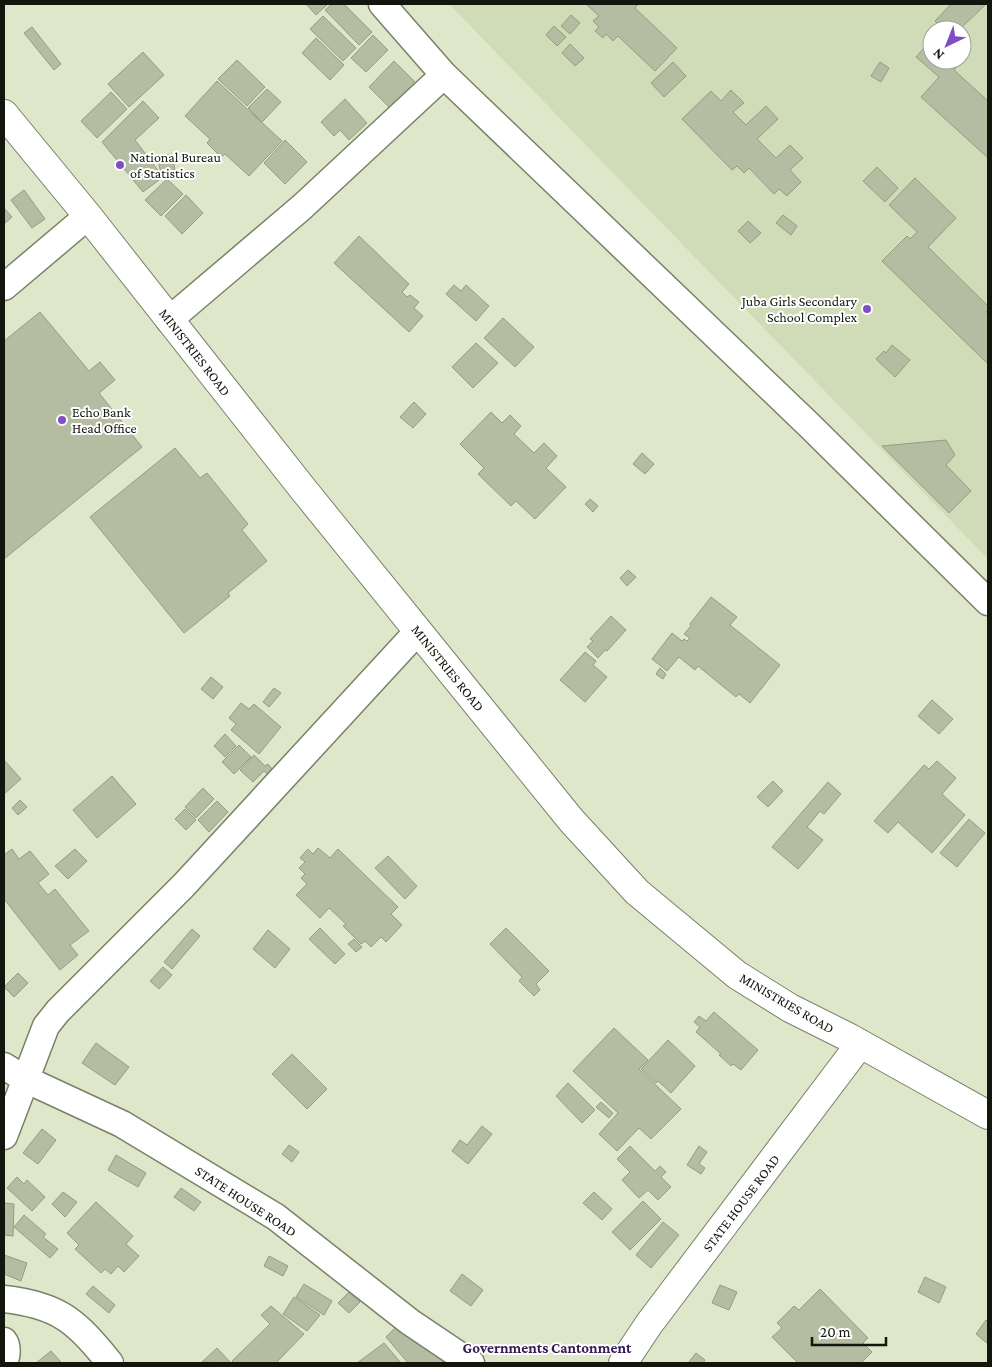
<svg xmlns="http://www.w3.org/2000/svg" width="992" height="1367" font-family="'Crimson Pro',serif">
	<style>
		.built { fill: #d0dbb7; fill-rule: evenodd }
		.building { fill: #b4bda1; stroke: #949c82 }
		.lines { fill: none; stroke-linecap: round; stroke-linejoin: round }
		.minor-casing { stroke: #798167; stroke-width: 29 }
		.major-casing { stroke: #798167; stroke-width: 30 }
		.minor { stroke: #fff; stroke-width: 26 }
		.major { stroke: #fff; stroke-width: 28 }
		.poi-dot { fill: #814dc5; stroke: #fff; stroke-width: 2 }
		.labels { text-anchor: middle; stroke-width: 4; stroke-linejoin: round; paint-order: stroke }
		.poi-label { font-size: 14px; fill: #13160c; stroke: #fff; text-anchor: start }
		.street-label { font-size: 14px; fill: #13160c; stroke: #fff }
		.neighbourhood-label { font-size: 15px; font-weight: bold; fill: #341b54; stroke: #fff }
	</style>
	<rect width="100%" height="100%" fill="#dee7ca"/>
	<path class="built" d="M449 4H988V559ZM932 30H962V60H932Z"/>
	<g class="building">
		<path d="M306 4H328L316 15Z"/>
		<path d="M332 4H344L372 32 359 45 325 10Z"/>
		<path d="M586 4H638L635 8 677 48 655 71 618 36 613 41 606 34 603 38 595 31 599 27 593 21 599 16Z"/>
		<path d="M951 4H984L985 5 959 30H944L935 21Z"/>
		<path d="M571 15 580 23 570 34 561 26Z"/>
		<path d="M323 16 356 48 343 61 310 29Z"/>
		<path d="M554 26 566 37 557 46 546 35Z"/>
		<path d="M32 27 61 64 54 70 24 33Z"/>
		<path d="M373 35 388 50 366 72 351 58Z"/>
		<path d="M316 38 344 65 330 80 302 53Z"/>
		<path d="M932 39V60H962V58L963 59 954 70 988 101V158L921 97 939 77 916 57Z"/>
		<path d="M570 44 584 58 575 66 562 53Z"/>
		<path d="M143 52 164 75 129 107 108 84Z"/>
		<path d="M237 60 265 87 247 106 218 79Z"/>
		<path d="M394 61 416 83 391 109 369 87Z"/>
		<path d="M673 62 686 76 664 97 651 83Z"/>
		<path d="M880 62 889 68 881 82 871 76Z"/>
		<path d="M217 81 282 141 249 176 225 154 221 157 207 143 210 139 185 116Z"/>
		<path d="M267 89 281 102 262 122 248 108Z"/>
		<path d="M731 90 744 103 733 112 746 125 766 106 778 119 757 139 776 158 790 145 803 158 790 170 801 182 787 196 779 189 774 194 749 168 744 173 737 166 732 170 682 119 711 91 721 101Z"/>
		<path d="M111 92 127 109 97 138 81 121Z"/>
		<path d="M345 99 367 123 349 140 340 130 334 136 321 122Z"/>
		<path d="M143 101 159 118 135 140 163 177 143 192 102 142Z"/>
		<path d="M285 140 307 162 285 184 264 163Z"/>
		<path d="M172 154 175 170 161 173 157 157Z"/>
		<path d="M877 167 898 188 885 202 863 181Z"/>
		<path d="M915 178 956 218 928 247 988 306V310L986 312 988 314V364L882 261 907 236 910 239 917 232 889 205Z"/>
		<path d="M167 179 183 194 161 216 145 200Z"/>
		<path d="M24 190 45 219 32 228 11 200Z"/>
		<path d="M186 195 203 213 182 234 165 216Z"/>
		<path d="M4 208 12 217 4 224Z"/>
		<path d="M783 215 797 226 791 235 776 223Z"/>
		<path d="M748 221 761 233 750 243 738 231Z"/>
		<path d="M359 236 409 284 402 292 407 297 410 295 419 302 414 308 423 316 409 332 334 263Z"/>
		<path d="M454 285 461 291 466 285 489 306 476 321 446 294Z"/>
		<path d="M40 312 89 371 100 362 115 380 99 393 142 447 4 559V341Z"/>
		<path d="M503 318 534 347 515 367 484 338Z"/>
		<path d="M476 343 498 363 473 388 452 367Z"/>
		<path d="M892 345 910 360 895 377 876 359 884 351 886 353Z"/>
		<path d="M414 402 426 414 413 428 400 417Z"/>
		<path d="M491 412 502 423 510 415 521 426 514 434 534 453 544 443 557 456 546 468 566 487 535 519 516 501 511 506 478 474 484 468 460 444Z"/>
		<path d="M946 440 955 455 946 465 971 491 949 513 882 446Z"/>
		<path d="M175 448 200 478 207 473 248 524 242 530 267 561 228 593 230 596 184 633 90 517Z"/>
		<path d="M642 453 654 464 645 474 633 464Z"/>
		<path d="M590 499 598 506 593 512 585 504Z"/>
		<path d="M628 570 636 577 627 586 620 578Z"/>
		<path d="M711 597 737 617 730 625 780 665 750 703 739 694 736 697 698 666 695 670 679 657 667 671 652 659 672 633 682 641 684 639 687 641 690 638 684 634 691 626 690 624Z"/>
		<path d="M611 616 626 630 607 651 605 650 598 658 587 647 593 641 590 639Z"/>
		<path d="M585 652 596 661 593 665 607 677 585 702 560 680Z"/>
		<path d="M660 668 666 674 663 679 656 674Z"/>
		<path d="M211 677 223 687 213 699 201 689Z"/>
		<path d="M274 688 281 693 269 707 263 702Z"/>
		<path d="M932 700 953 719 939 734 918 716Z"/>
		<path d="M241 703 249 709 254 704 281 727 259 754 231 730 236 724 229 718Z"/>
		<path d="M225 734 236 746 225 757 214 746Z"/>
		<path d="M239 745 251 757 234 774 222 762Z"/>
		<path d="M254 755 265 766 268 764 273 770 268 775 264 771 253 782 240 770Z"/>
		<path d="M4 760 21 779 4 794Z"/>
		<path d="M937 761 956 778 942 794 965 815 932 853 898 822 888 833 874 821 924 765 929 769Z"/>
		<path d="M112 776 136 804 97 838 73 810Z"/>
		<path d="M773 781 783 791 768 807 757 797Z"/>
		<path d="M828 782 841 794 824 814 820 811 807 827 823 840 798 869 772 847Z"/>
		<path d="M203 788 214 799 196 818 185 807Z"/>
		<path d="M20 800 27 807 18 815 12 808Z"/>
		<path d="M217 801 228 812 209 832 198 820Z"/>
		<path d="M185 809 196 820 186 830 175 819Z"/>
		<path d="M969 819 985 833 957 867 940 853Z"/>
		<path d="M318 848 330 858 338 849 398 907 391 914 402 925 386 942 381 937 371 947 365 941 361 944 343 926 346 924 329 908 320 918 296 895 307 884 301 878 305 874 299 868 305 862 300 858 308 849 313 854Z"/>
		<path d="M12 849 19 859 30 851 49 874 38 883 48 895 55 889 89 931 70 945 78 955 60 970 4 899V855Z"/>
		<path d="M75 849 87 861 68 879 55 866Z"/>
		<path d="M388 856 417 886 405 899 375 868Z"/>
		<path d="M320 928 345 954 335 964 309 939Z"/>
		<path d="M506 928 549 971 536 984 540 990 534 996 519 981 522 977 490 944Z"/>
		<path d="M192 929 200 936 172 969 164 962Z"/>
		<path d="M268 930 290 949 275 968 253 949Z"/>
		<path d="M354 939 362 947 356 952 348 944Z"/>
		<path d="M163 967 172 975 159 989 150 981Z"/>
		<path d="M18 973 28 983 14 997 4 987Z"/>
		<path d="M714 1012 758 1050 741 1070 733 1064 731 1066 719 1055 721 1054 696 1032 700 1027 694 1022 699 1016 706 1021Z"/>
		<path d="M614 1028 648 1060 639 1069 681 1109 651 1139 639 1128 617 1151 599 1134 618 1113 573 1071Z"/>
		<path d="M668 1040 695 1066 671 1093 658 1081 656 1083 641 1069Z"/>
		<path d="M96 1043 129 1067 115 1085 82 1063Z"/>
		<path d="M292 1054 327 1089 307 1109 272 1074Z"/>
		<path d="M568 1083 595 1110 582 1123 556 1096Z"/>
		<path d="M601 1102 613 1113 609 1118 596 1107Z"/>
		<path d="M482 1126 492 1134 468 1164 452 1151 460 1140 467 1145Z"/>
		<path d="M42 1129 56 1140 38 1164 23 1153Z"/>
		<path d="M289 1145 299 1152 292 1162 282 1154Z"/>
		<path d="M630 1146 655 1171 660 1166 666 1172 661 1177 671 1187 658 1200 648 1190 639 1198 622 1180 630 1172 617 1159Z"/>
		<path d="M699 1146 707 1152 699 1164 705 1168 701 1174 687 1165Z"/>
		<path d="M116 1155 146 1173 138 1187 108 1170Z"/>
		<path d="M17 1177 24 1184 27 1180 45 1197 32 1211 7 1188Z"/>
		<path d="M181 1188 201 1202 194 1211 174 1197Z"/>
		<path d="M63 1192 77 1202 65 1217 52 1204Z"/>
		<path d="M594 1192 612 1209 602 1220 583 1203Z"/>
		<path d="M643 1201 661 1219 630 1250 612 1232Z"/>
		<path d="M96 1202 133 1236 126 1244 139 1256 124 1272 118 1266 111 1274 105 1269 101 1273 75 1249 79 1245 67 1233Z"/>
		<path d="M4 1203 14 1204 13 1236 4 1235Z"/>
		<path d="M24 1215 46 1234 43 1237 58 1249 50 1258 14 1227Z"/>
		<path d="M663 1222 679 1235 651 1268 636 1255Z"/>
		<path d="M4 1255 27 1263 21 1281 4 1274Z"/>
		<path d="M269 1256 288 1266 283 1276 264 1266Z"/>
		<path d="M462 1274 483 1290 471 1306 450 1291Z"/>
		<path d="M925 1277 946 1287 939 1303 918 1292Z"/>
		<path d="M304 1284 332 1301 324 1315 296 1297Z"/>
		<path d="M720 1285 737 1292 729 1310 712 1303Z"/>
		<path d="M93 1286 115 1305 109 1313 86 1294Z"/>
		<path d="M820 1289 868 1338 863 1343 872 1352 861 1363H798L772 1337 782 1328 777 1323 794 1306 799 1310Z"/>
		<path d="M349 1292 360 1302 349 1313 338 1303Z"/>
		<path d="M294 1297 320 1315 307 1331 283 1314Z"/>
		<path d="M271 1306 304 1334 276 1363H234L232 1361 270 1324 261 1315Z"/>
		<path d="M986 1320 988 1322V1344L976 1334Z"/>
		<path d="M401 1322 448 1363H408L386 1337Z"/>
		<path d="M384 1343 401 1363H357Z"/>
		<path d="M217 1348 231 1363 202 1362Z"/>
		<path d="M51 1351 61 1362 59 1363H36Z"/>
		<path d="M696 1353 705 1360 703 1363H688Z"/>
	</g>
	<g class="lines">
		<g class="minor-casing">
			<g id="minor">
				<path d="M382 4 444 75 810 426 988 602"/>
				<path d="M4 287 88 216"/>
				<path d="M169 320 302 207 444 75"/>
				<path d="M4 1066 25 1079 122 1124 276 1217 410 1322 471 1363"/>
				<path d="M4 1136 46 1026 58 1011 184 885 418 631"/>
				<path d="M4 1299C59 1305 76 1321 110 1363"/>
				<path d="M4 1341C8 1346 7 1357 4 1362"/>
			</g>
		</g>
		<g class="major-casing">
			<g id="major">
				<path d="M4 114 88 216 303 489 571 820 637 892 737 975 790 1008 850 1038 988 1115"/>
				<path d="M623 1363 649 1324 860 1044"/>
			</g>
		</g>
		<use href="#minor" class="minor"/>
		<use href="#major" class="major"/>
	</g>
	<g class="poi-dot">
		<circle cx="120" cy="165" r="5"/>
		<circle cx="867" cy="309" r="5"/>
		<circle cx="62" cy="420" r="5"/>
	</g>
	<g class="labels">
		<g class="poi-label">
			<text x="130" y="162">National Bureau<tspan x="130" dy="16">of Statistics</tspan></text>
			<text x="857" y="306" text-anchor="end">Juba Girls Secondary<tspan x="857" dy="16">School Complex</tspan></text>
			<text x="72" y="417">Echo Bank<tspan x="72" dy="16">Head Office</tspan></text>
		</g>
		<g class="street-label">
			<text transform="translate(195 352) rotate(52)" y="5">MINISTRIES ROAD</text>
			<text transform="translate(448 668) rotate(51)" y="5">MINISTRIES ROAD</text>
			<text transform="translate(787 1003) rotate(30)" y="5">MINISTRIES ROAD</text>
			<text transform="translate(246 1201) rotate(33)" y="5">STATE HOUSE ROAD</text>
			<text transform="translate(741 1203) rotate(-53)" y="5">STATE HOUSE ROAD</text>
		</g>
		<g class="neighbourhood-label">
			<text x="547" y="1353">Governments Cantonment</text>
		</g>
	</g>
	<rect width="992" height="1367" fill="none" stroke="#13160c" stroke-width="10"/>
	<g transform="translate(947 45) rotate(223)"><circle r="24" fill="#ffffff" stroke="#a1a29e"/>
	<path d="M0-4L9 19L0 12L-9 19Z" fill="#814dc5"/>
	<text y="-8" font-size="14" font-weight="bold" text-anchor="middle" fill="#13160c">N</text>
	</g>
	<path d="M812 1337v8h74v-8" fill="none" stroke="#13160c" stroke-width="2.5"/>
	<text x="820" y="1337" font-size="15" fill="#13160c" stroke="#ffffff" stroke-width="4" paint-order="stroke">20 m</text>
</svg>
